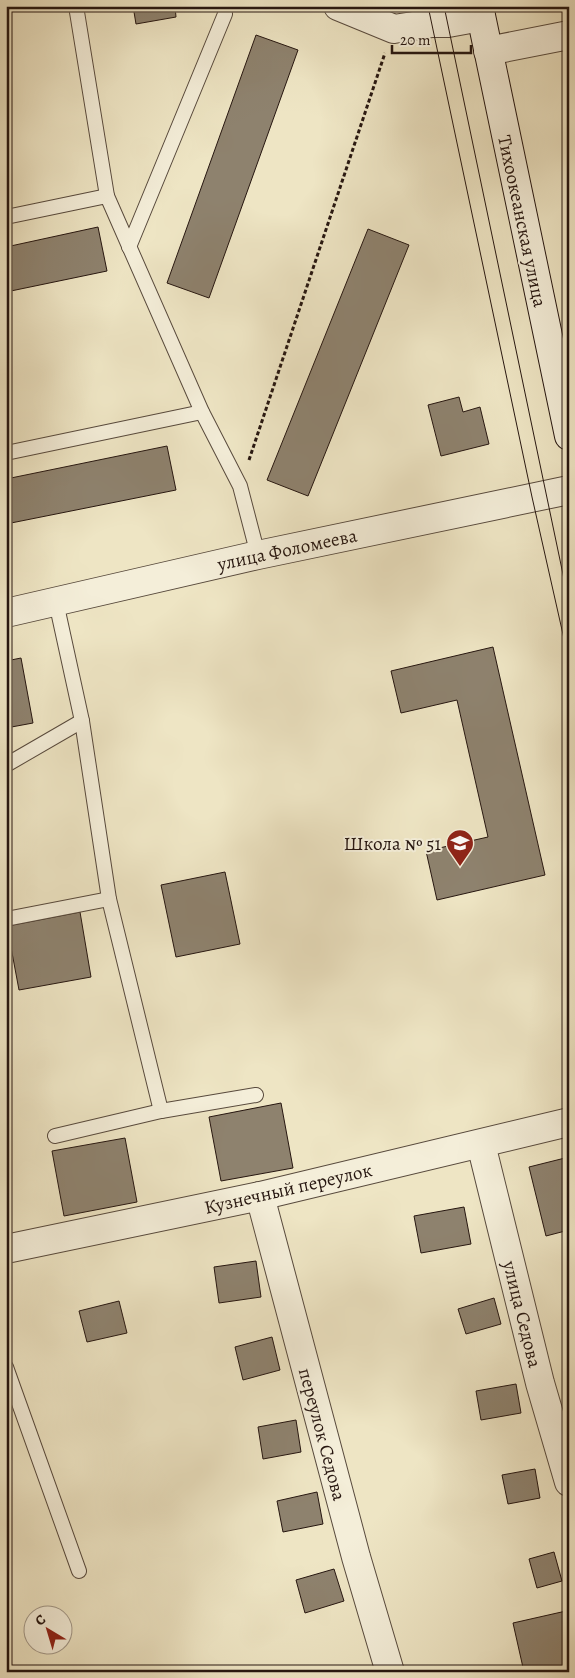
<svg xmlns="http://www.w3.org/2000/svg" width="575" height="1678" font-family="Alegreya,serif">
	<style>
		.building { fill: #8e826e; stroke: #261610 }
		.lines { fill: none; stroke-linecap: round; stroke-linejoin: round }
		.service-casing { stroke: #584a3d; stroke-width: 16 }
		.minor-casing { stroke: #584a3d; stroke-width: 30 }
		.secondary-casing { stroke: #261610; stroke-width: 30 }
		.path { stroke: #261610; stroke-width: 3; stroke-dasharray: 4 2.5; stroke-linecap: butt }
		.service { stroke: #f4eed9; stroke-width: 14 }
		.minor { stroke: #f4eed9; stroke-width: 28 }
		.secondary { stroke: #f4eed9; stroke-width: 28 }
		.tram { stroke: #261610; stroke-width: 1 }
		.labels { text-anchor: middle; stroke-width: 4; stroke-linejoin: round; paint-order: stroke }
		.street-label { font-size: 19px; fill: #261610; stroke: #f4eed9 }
		.poi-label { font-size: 19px; fill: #261610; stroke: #f4eed9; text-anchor: end }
	</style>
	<rect width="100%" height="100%" fill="#eee5c4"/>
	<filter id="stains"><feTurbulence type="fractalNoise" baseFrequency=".004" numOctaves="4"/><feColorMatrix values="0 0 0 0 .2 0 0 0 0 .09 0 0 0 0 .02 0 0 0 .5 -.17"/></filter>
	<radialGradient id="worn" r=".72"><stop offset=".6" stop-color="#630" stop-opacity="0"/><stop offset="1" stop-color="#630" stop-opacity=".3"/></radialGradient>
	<g class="building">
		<path d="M133 6H175L176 17 136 24Z"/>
		<path d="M256 35 298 50 209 298 167 283Z"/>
		<path d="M98 227 107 271 6 292V247Z"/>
		<path d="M368 229 409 245 308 496 267 480Z"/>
		<path d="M459 397 463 412 480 407 489 444 441 456 428 405Z"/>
		<path d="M167 446 176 490 6 524V479Z"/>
		<path d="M493 647 545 875 437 900 426 851 488 837 457 700 401 713 391 671Z"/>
		<path d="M21 658 33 723 6 728V661Z"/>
		<path d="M225 872 240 944 176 957 161 885Z"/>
		<path d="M80 912 91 977 19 990 7 926Z"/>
		<path d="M281 1103 293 1168 221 1181 209 1117Z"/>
		<path d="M125 1138 137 1202 64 1216 52 1151Z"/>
		<path d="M569 1157V1230L546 1236 529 1167Z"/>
		<path d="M464 1207 471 1244 421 1253 414 1216Z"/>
		<path d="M256 1261 261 1297 219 1303 214 1267Z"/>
		<path d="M494 1298 501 1324 466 1334 458 1309Z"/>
		<path d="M119 1301 127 1333 87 1342 79 1311Z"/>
		<path d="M272 1337 280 1370 243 1380 235 1347Z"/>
		<path d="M516 1384 521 1413 481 1420 476 1391Z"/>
		<path d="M296 1420 301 1452 263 1459 258 1427Z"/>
		<path d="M535 1469 540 1498 508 1504 502 1475Z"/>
		<path d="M317 1492 323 1524 283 1532 277 1501Z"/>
		<path d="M554 1552 562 1581 537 1588 529 1559Z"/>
		<path d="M334 1569 344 1601 305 1613 296 1580Z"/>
		<path d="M566 1611 569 1623V1672H524L513 1623Z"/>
	</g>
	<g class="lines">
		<g class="service-casing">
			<g id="service">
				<path d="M76 6 107 196"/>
				<path d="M6 217 107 196 202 412 240 486 258 555"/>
				<path d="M129 247 225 14"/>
				<path d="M6 453 202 412"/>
				<path d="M56 602 82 721 109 899 161 1111"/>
				<path d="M6 765 82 721"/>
				<path d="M6 919 109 899"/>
				<path d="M55 1136 161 1111 256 1095"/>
				<path d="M6 1367 79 1571"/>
			</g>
		</g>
		<g class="minor-casing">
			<g id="minor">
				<path d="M338 6 394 29 432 23H448L481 17"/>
				<path d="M488 51 569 35"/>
				<path d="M6 613 258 555 569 490"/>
				<path d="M481 1144 540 1383 569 1482"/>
				<path d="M260 1196 356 1557 390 1672"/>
				<path d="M6 1249 260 1196 569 1122"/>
			</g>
		</g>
		<g class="secondary-casing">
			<path id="secondary" d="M479 6 569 436"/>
		</g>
		<path class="path" d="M249 460 385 53"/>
		<use href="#service" class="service"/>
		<use href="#minor" class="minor"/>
		<use href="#secondary" class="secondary"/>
		<g class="tram">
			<path d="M428 6 532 497 569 661"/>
			<path d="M444 6 569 603"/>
		</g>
	</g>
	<defs>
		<g id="school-pin" transform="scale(1.4375)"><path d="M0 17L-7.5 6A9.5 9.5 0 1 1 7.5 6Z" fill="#8f2418" stroke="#f4eed9"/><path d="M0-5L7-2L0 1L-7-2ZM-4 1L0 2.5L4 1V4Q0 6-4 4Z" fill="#fff"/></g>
	</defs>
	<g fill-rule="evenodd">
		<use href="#school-pin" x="460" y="843"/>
	</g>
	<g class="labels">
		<g class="street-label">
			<text transform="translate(523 221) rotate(78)" y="7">Тихоокеанская улица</text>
			<text transform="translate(287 549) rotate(-12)" y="7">улица Фоломеева</text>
			<text transform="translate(288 1188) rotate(-13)" y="7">Кузнечный переулок</text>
			<text transform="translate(523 1314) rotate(76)" y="7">улица Седова</text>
			<text transform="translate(323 1434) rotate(75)" y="7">переулок Седова</text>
		</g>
		<g class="poi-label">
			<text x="441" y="850">Школа № 51</text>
		</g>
	</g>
	<rect width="575" height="1678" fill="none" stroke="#eee5c4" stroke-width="25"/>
	<rect x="8" y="8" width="560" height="1663" fill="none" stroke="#261610" stroke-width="2.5"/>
	<rect x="12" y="12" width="550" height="1653" fill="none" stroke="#261610"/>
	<g transform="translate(48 1630) rotate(322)"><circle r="24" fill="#f4eed9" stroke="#a29889"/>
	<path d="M0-4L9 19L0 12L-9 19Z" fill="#8f2418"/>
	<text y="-8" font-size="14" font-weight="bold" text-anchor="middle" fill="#261610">С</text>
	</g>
	<path d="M392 45v8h79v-8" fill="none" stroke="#261610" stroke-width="2.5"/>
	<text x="400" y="45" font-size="15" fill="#261610" stroke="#f4eed9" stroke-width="4" paint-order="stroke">20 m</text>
	<rect width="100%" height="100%" filter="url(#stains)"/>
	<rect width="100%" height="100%" fill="url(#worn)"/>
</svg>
